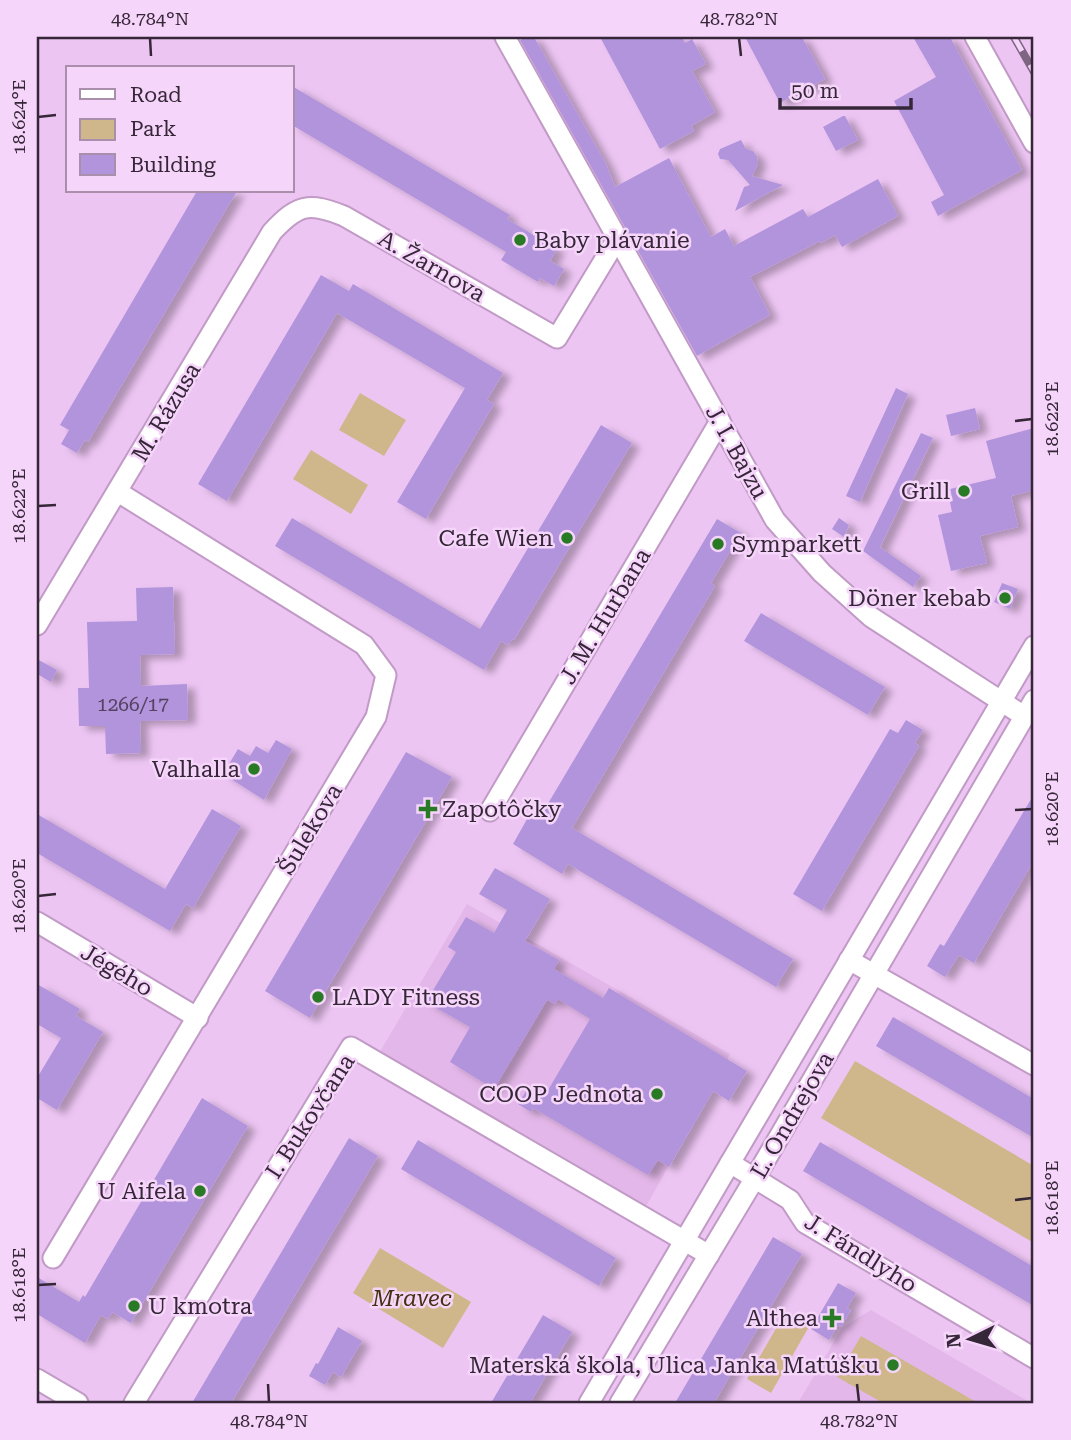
<svg xmlns="http://www.w3.org/2000/svg" width="1071" height="1440" font-family="'Roboto Serif',serif">
	<style>
		.built { fill: #e3b7e9 }
		.green { fill: #cfb78b }
		.building { fill: #b194dc; filter: url(#shadow) }
		.lines { fill: none; stroke-linecap: round; stroke-linejoin: round }
		.street-casing { stroke: #c19ac6; stroke-width: 23 }
		.street { stroke: #fff; stroke-width: 19 }
		.rail-casing { stroke: #7e6581; stroke-width: 8 }
		.rail { stroke: #f6d5fa; stroke-width: 5; stroke-dasharray: 16; stroke-linecap: butt }
		.ticks { fill: none; stroke: #362738; stroke-width: 2.5 }
		.poi-dot { fill: #287a25; stroke: #f6d5fa; stroke-width: 2.5 }
		.labels { text-anchor: middle; stroke-width: 5; stroke-linejoin: round; paint-order: stroke }
		.number-label { font-size: 19px; fill: #554261 }
		.poi-label { font-size: 23px; fill: #362738; stroke: #f6d5fa; text-anchor: end }
		.street-label { font-size: 23px; fill: #362738; stroke: #f6d5fa }
		.park-label { font-size: 23px; font-style: italic; fill: #433210; stroke: #f6d5fa }
		.neatline { fill: none; stroke: #362738; stroke-width: 2.5 }
		.ticks-label { font-size: 18px; text-anchor: middle; fill: #362738 }
	</style>
	<defs>
		<filter id="shadow"><feDropShadow dx="8" dy="4.5" stdDeviation="3.5" flood-color="#0004"/></filter>
	</defs>
	<rect width="100%" height="100%" fill="#edc5f3"/>
	<g class="built">
		<path d="M467 904 730 1054 643 1212 378 1055Z"/>
		<path d="M871 1310 1031 1403H798L842 1328Z"/>
	</g>
	<g class="green">
		<path d="M360 393 406 420 384 456 339 430Z"/>
		<path d="M311 450 368 485 351 514 293 479Z"/>
		<path d="M855 1061 1034 1166V1243L821 1118Z"/>
		<path d="M380 1248 471 1302 443 1348 353 1293Z"/>
		<path d="M786 1311 810 1325 771 1393 747 1379Z"/>
		<path d="M861 1336 978 1403H883L837 1377Z"/>
	</g>
	<g class="building">
		<path d="M526 37H534L606 164 615 187 669 158 711 237 725 229 734 246 803 209 808 217 878 179 898 216 842 247 835 235 821 243 820 241 750 277 770 315 697 356 520 40Z"/>
		<path d="M600 37H682L685 43 692 39 706 64 692 71 715 112 691 126 694 131 660 149Z"/>
		<path d="M745 37H802L825 79 780 103Z"/>
		<path d="M913 37H950L1022 170 938 216 931 202 944 195 894 101 936 77Z"/>
		<path d="M292 86 510 215 507 219 557 249 550 261 564 269 554 286 540 278 538 282 501 260 506 252 292 125Z"/>
		<path d="M843 116H845L858 140 836 151 823 127Z"/>
		<path d="M741 140 746 149 753 151 757 157 758 164 752 176 783 185 735 211 744 187 750 185 728 160 720 159 718 154 720 149Z"/>
		<path d="M197 191H237L88 442 85 440 77 453 61 444 69 430 60 425Z"/>
		<path d="M321 275 349 291 353 284 503 373 487 400 494 404 426 519 397 502 465 388 337 313 227 501 198 484Z"/>
		<path d="M896 388 908 394 860 502 846 496Z"/>
		<path d="M975 408 980 429 951 436 946 415Z"/>
		<path d="M601 425 632 443 514 640 512 639 508 645 501 641 484 670 275 546 292 518 480 629Z"/>
		<path d="M1034 428V490L1011 496 1018 527 980 536 987 563 951 571 938 515 952 512 950 502 953 501 950 489 996 478 986 441Z"/>
		<path d="M921 433 933 438 880 547 921 576 913 587 863 551Z"/>
		<path d="M839 518 849 525 844 537 832 529Z"/>
		<path d="M717 519 741 533 711 583 715 586 572 828 793 959 776 987 568 864 562 874 513 844 531 812 540 817Z"/>
		<path d="M1002 583 1018 589 1010 609 994 602Z"/>
		<path d="M173 587 175 654 140 655 141 686 187 684 188 720 140 721 141 753 106 754 105 726H79L78 688H89L87 622 137 621 136 588Z"/>
		<path d="M761 613 885 687 868 715 744 641Z"/>
		<path d="M37 659 57 670 51 682 37 674Z"/>
		<path d="M906 720 923 730 915 743 919 746 822 911 793 894 890 729 898 733Z"/>
		<path d="M276 740 292 749 264 800 223 774 238 749 250 756 256 746 268 753Z"/>
		<path d="M406 752 452 777 310 1018 265 991Z"/>
		<path d="M1034 794V860L974 963 959 955 945 977 927 966 940 944 944 946Z"/>
		<path d="M212 809 241 826 193 908 186 904 170 931 37 853V814L165 889Z"/>
		<path d="M495 868 550 899 525 941 559 960 554 969 603 998 609 988 747 1071 729 1101 713 1091 669 1167 658 1160 648 1175 533 1108 531 1112 518 1104 528 1088 544 1097 590 1019 558 999 555 1004 547 1000 494 1089 450 1062 470 1027 426 1002 456 952 448 947 466 917 494 933 507 910 479 894Z"/>
		<path d="M37 984 80 1009 76 1016 103 1032 57 1110 37 1098V1078L61 1038 37 1024Z"/>
		<path d="M893 1017 1034 1099V1138L876 1046Z"/>
		<path d="M202 1098 248 1126 131 1323 112 1312 108 1319 101 1315 85 1343 37 1314V1277L79 1302 83 1295 85 1297Z"/>
		<path d="M349 1138 378 1156 271 1336 231 1403H192Z"/>
		<path d="M418 1140 616 1258 599 1286 401 1169Z"/>
		<path d="M820 1142 1034 1267V1306L803 1171Z"/>
		<path d="M773 1237 802 1254 741 1357 714 1403H675Z"/>
		<path d="M838 1283 856 1293 847 1308 851 1310 841 1327 838 1325 829 1340 811 1329Z"/>
		<path d="M543 1315 572 1332 530 1403H491Z"/>
		<path d="M338 1327 362 1341 341 1377 333 1372 325 1385 309 1376 316 1363 318 1364Z"/>
	</g>
	<g class="lines">
		<g class="street-casing">
			<g id="street">
				<path d="M505 37 775 520 822 573 871 617 1024 716"/>
				<path d="M975 37 1034 143"/>
				<path d="M37 625 272 232C298 204 309 202 344 216L557 338 617 239"/>
				<path d="M490 811 720 421"/>
				<path d="M37 922 198 1018"/>
				<path d="M849 960 1034 1065"/>
				<path d="M730 1163 790 1200 805 1223 1034 1358"/>
				<path d="M53 1258 376 717 386 675 364 645 118 492"/>
				<path d="M37 1379 78 1403"/>
				<path d="M134 1403 351 1047 709 1255"/>
				<path d="M589 1403 1034 646"/>
				<path d="M620 1403 755 1178 1034 700"/>
			</g>
		</g>
		<use href="#street" class="street"/>
		<g class="rail-casing">
			<path id="rail" d="M1014 37 1034 72"/>
		</g>
		<use href="#rail" class="rail"/>
	</g>
	<path class="ticks" d="M150 38 151 56M739 38 741 56M38 117 56 115M1015 421 1032 419M38 506 56 505M1015 810 1032 809M38 896 56 894M1015 1200 1032 1198M38 1285 56 1284M268 1384 269 1402M857 1384 859 1402"/>
	<g class="poi-dot">
		<circle cx="520" cy="240" r="7"/>
		<circle cx="964" cy="491" r="7"/>
		<circle cx="567" cy="538" r="7"/>
		<circle cx="718" cy="544" r="7"/>
		<circle cx="1005" cy="598" r="7"/>
		<circle cx="254" cy="769" r="7"/>
		<path d="M424.5 798.5h7v7h7v7h-7v7h-7v-7h-7v-7h7z"/>
		<circle cx="318" cy="997" r="7"/>
		<circle cx="657" cy="1094" r="7"/>
		<circle cx="200" cy="1191" r="7"/>
		<circle cx="134" cy="1306" r="7"/>
		<path d="M828.5 1307.5h7v7h7v7h-7v7h-7v-7h-7v-7h7z"/>
		<circle cx="893" cy="1365" r="7"/>
	</g>
	<g class="labels">
		<g class="number-label">
			<text x="133" y="711">1266/17</text>
		</g>
		<g class="poi-label">
			<text x="534" y="248" text-anchor="start">Baby plávanie</text>
			<text x="950" y="499">Grill</text>
			<text x="553" y="546">Cafe Wien</text>
			<text x="732" y="552" text-anchor="start">Symparkett</text>
			<text x="991" y="606">Döner kebab</text>
			<text x="240" y="777">Valhalla</text>
			<text x="442" y="817" text-anchor="start">Zapotôčky</text>
			<text x="332" y="1005" text-anchor="start">LADY Fitness</text>
			<text x="643" y="1102">COOP Jednota</text>
			<text x="186" y="1199">U Aifela</text>
			<text x="148" y="1314" text-anchor="start">U kmotra</text>
			<text x="818" y="1326">Althea</text>
			<text x="879" y="1373">Materská škola, Ulica Janka Matúšku</text>
		</g>
		<g class="street-label">
			<text transform="translate(432 266) rotate(30)" y="8">A. Žarnova</text>
			<text transform="translate(166 412) rotate(-59)" y="8">M. Rázusa</text>
			<text transform="translate(737 452) rotate(61)" y="8">J. I. Bajzu</text>
			<text transform="translate(605 616) rotate(-59)" y="8">J. M. Hurbana</text>
			<text transform="translate(310 829) rotate(-59)" y="8">Šulekova</text>
			<text transform="translate(117 970) rotate(31)" y="8">Jégého</text>
			<text transform="translate(792 1115) rotate(-60)" y="8">Ľ. Ondrejova</text>
			<text transform="translate(310 1116) rotate(-57)" y="8">I. Bukovčana</text>
			<text transform="translate(861 1253) rotate(32)" y="8">J. Fándlyho</text>
		</g>
		<g class="park-label">
			<text x="412" y="1306">Mravec</text>
		</g>
	</g>
	<rect width="1071" height="1440" fill="none" stroke="#f6d5fa" stroke-width="77"/>
	<rect x="66" y="66" width="228" height="126" fill="#f6d5fa" stroke="#a98fac" stroke-width="2"/>
	<rect x="80" y="89" width="35" height="10" fill="#ffffff" stroke="#a98fac" stroke-width="2"/>
	<text x="130" y="102" font-size="21" fill="#362738">Road</text>
	<rect x="80" y="119" width="35" height="21" fill="#cfb78b" stroke="#a98fac" stroke-width="2"/>
	<text x="130" y="136" font-size="21" fill="#362738">Park</text>
	<rect x="80" y="154" width="35" height="21" fill="#b194dc" stroke="#a98fac" stroke-width="2"/>
	<text x="130" y="172" font-size="21" fill="#362738">Building</text>
	<g transform="translate(970 1339) rotate(265)" stroke="#f6d5fa" stroke-width="5" paint-order="stroke">
	<path d="M0-5L12 26L0 18L-12 26Z" fill="#362738"/>
	<text y="-10" font-size="19" font-weight="bold" text-anchor="middle" fill="#362738">N</text>
	</g>
	<path d="M780 98v10h131v-10" fill="none" stroke="#362738" stroke-width="3.5"/>
	<text x="791" y="98" font-size="21" fill="#362738" stroke="#f6d5fa" stroke-width="5" paint-order="stroke">50 m</text>
	<rect x="38" y="38" width="994" height="1364" class="neatline"/>
	<g class="ticks-label">
		<text x="150" y="25">48.784°N</text>
		<text x="739" y="25">48.782°N</text>
		<text transform="translate(19 117) rotate(-90)" y="6">18.624°E</text>
		<text transform="translate(1052 419) rotate(-90)" y="6">18.622°E</text>
		<text transform="translate(19 506) rotate(-90)" y="6">18.622°E</text>
		<text transform="translate(1052 809) rotate(-90)" y="6">18.620°E</text>
		<text transform="translate(19 896) rotate(-90)" y="6">18.620°E</text>
		<text transform="translate(1052 1198) rotate(-90)" y="6">18.618°E</text>
		<text transform="translate(19 1285) rotate(-90)" y="6">18.618°E</text>
		<text x="269" y="1427">48.784°N</text>
		<text x="859" y="1427">48.782°N</text>
	</g>
</svg>
